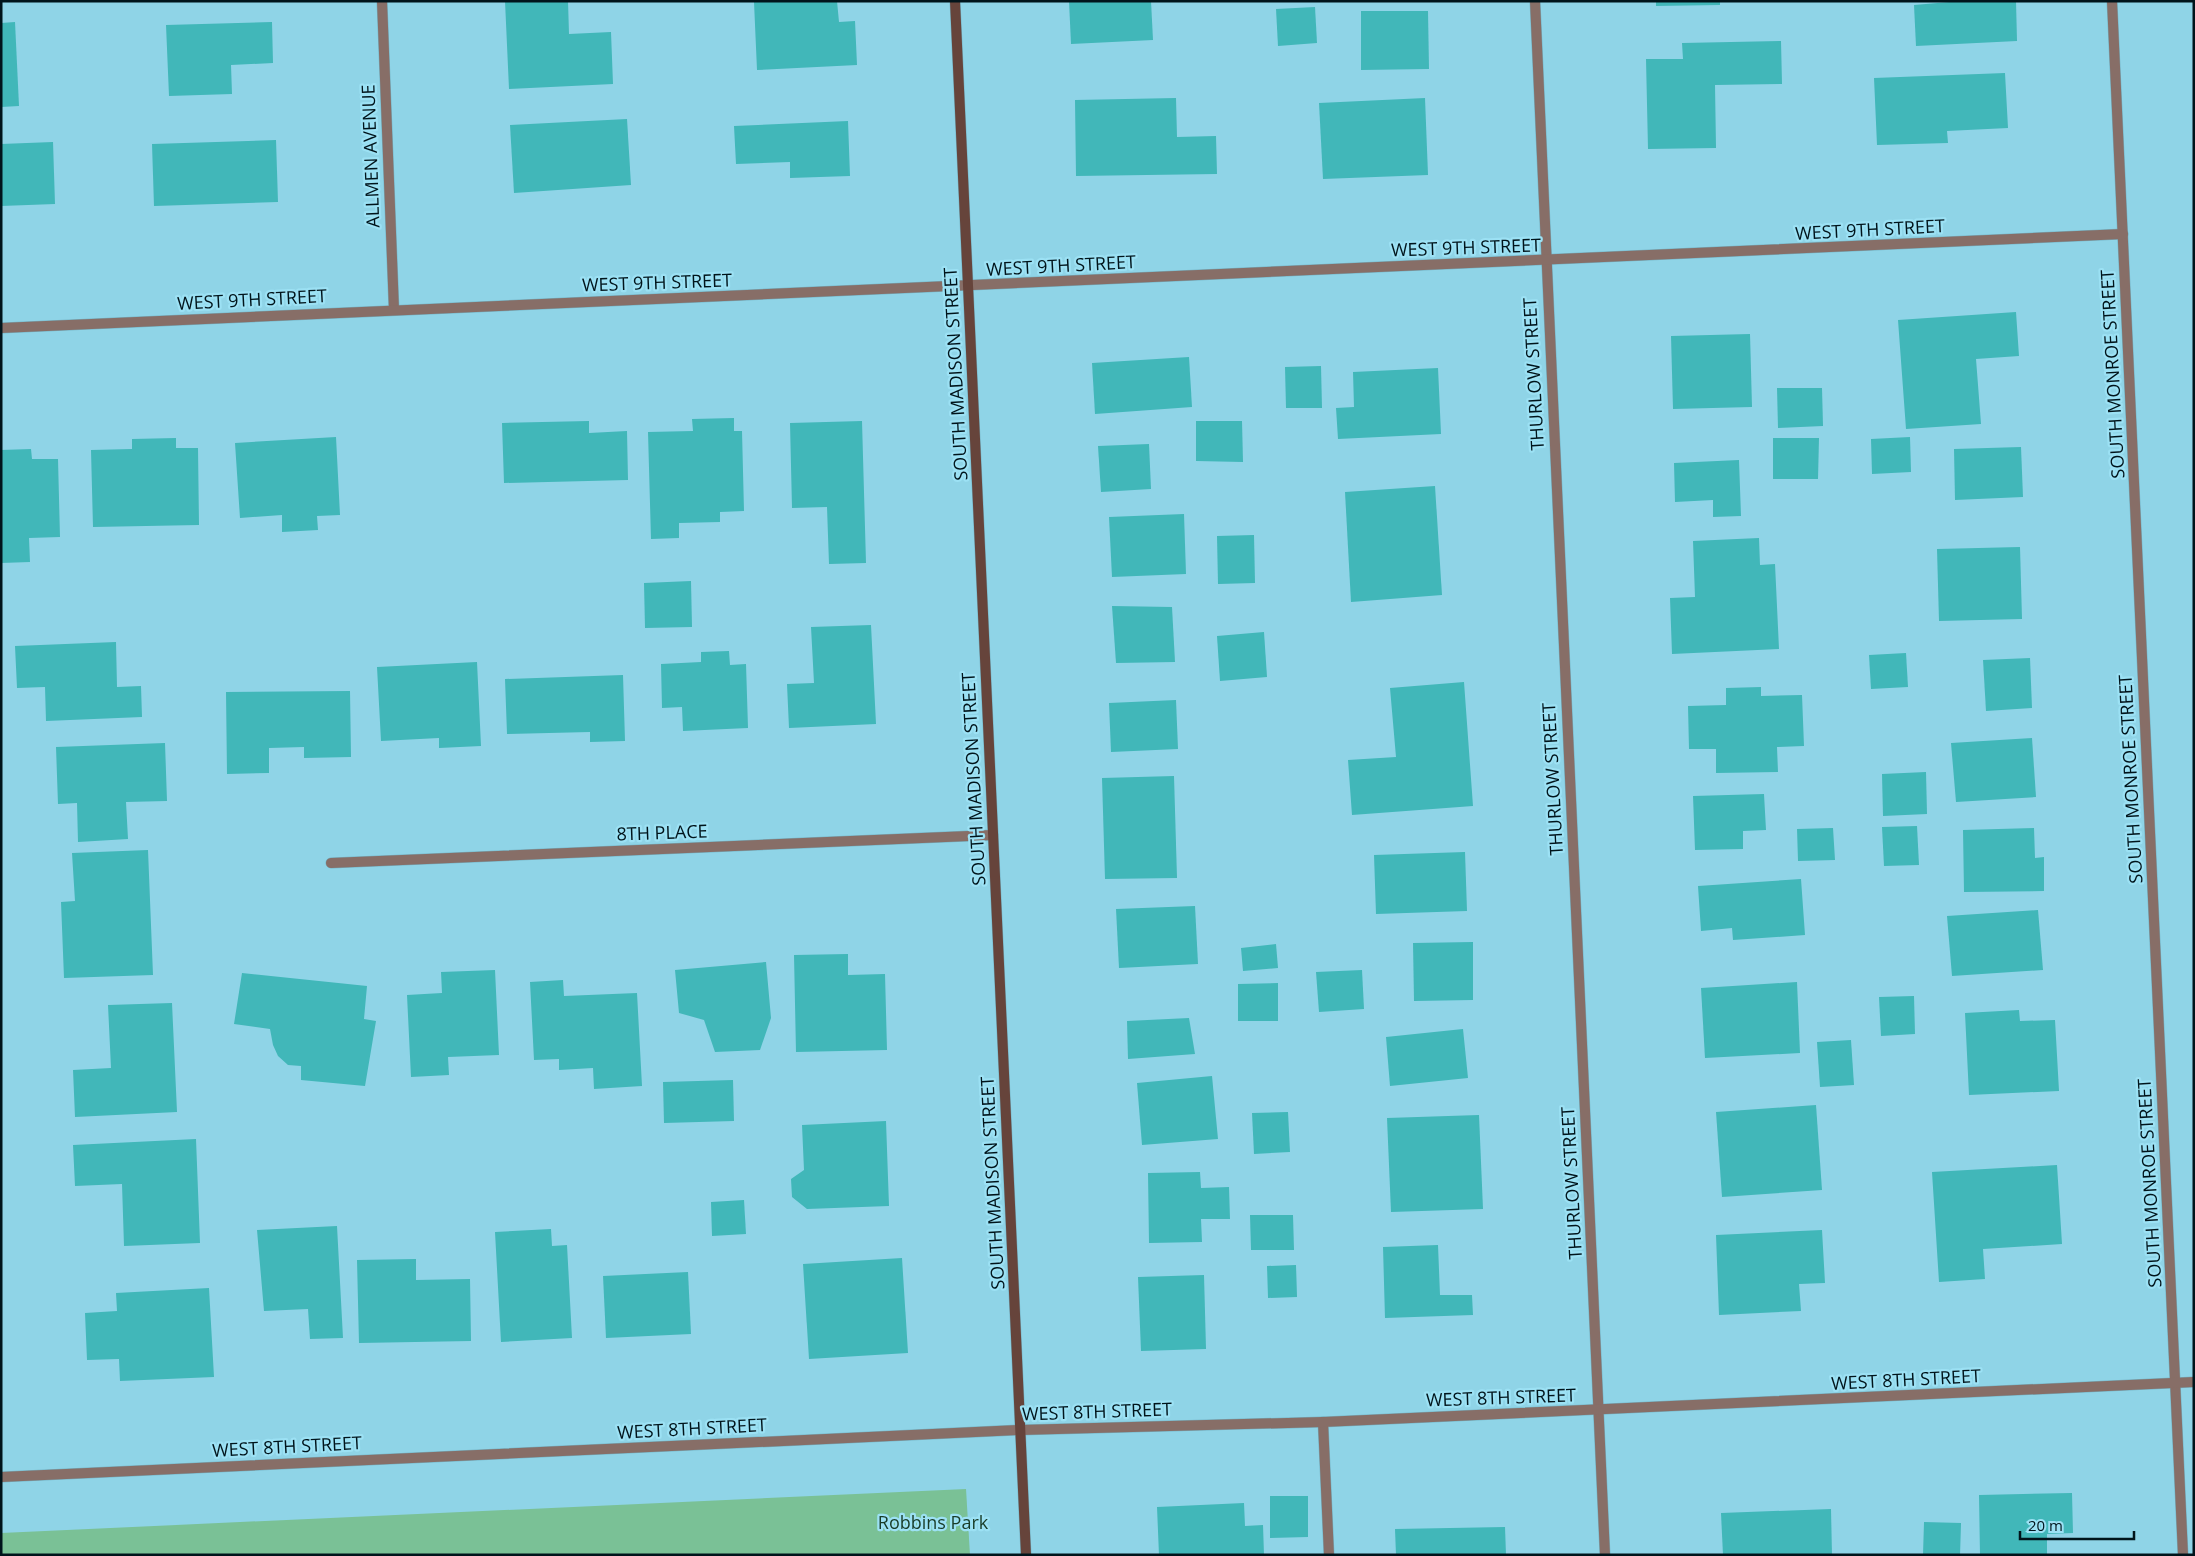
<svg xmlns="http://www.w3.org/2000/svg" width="2195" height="1556" font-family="'Open Sans',sans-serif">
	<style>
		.green { fill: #7ac196 }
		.building { fill: #41b7b9 }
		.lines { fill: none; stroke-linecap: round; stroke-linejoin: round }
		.lane-casing { stroke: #75b1c2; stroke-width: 11 }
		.street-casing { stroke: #75b1c2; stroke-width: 11 }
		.secondary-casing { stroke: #75b1c2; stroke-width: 11 }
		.lane { stroke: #876e67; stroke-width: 10 }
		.street { stroke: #876e67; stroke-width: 10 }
		.secondary { stroke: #66443b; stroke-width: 10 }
		.labels { text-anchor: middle; stroke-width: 4.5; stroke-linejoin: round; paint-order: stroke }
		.street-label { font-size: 18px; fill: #00141b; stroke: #9ce1f4 }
		.park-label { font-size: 18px; fill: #193c28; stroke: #9ce1f4 }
	</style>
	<rect width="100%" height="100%" fill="#8fd4e7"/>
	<path class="green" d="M966 1489 970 1555H1V1533Z"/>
	<g class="building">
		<path d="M505 1H568L569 34 611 32 613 84 509 89Z"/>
		<path d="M837 1 839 22 855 21 857 65 757 70 754 2Z"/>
		<path d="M1069 1H1151L1153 40 1071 44Z"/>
		<path d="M1656 1H1720V5L1656 6Z"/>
		<path d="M1961 1H2016L2017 41 1916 46 1914 5Z"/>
		<path d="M1315 7 1317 43 1278 46 1276 9Z"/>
		<path d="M1361 11H1428L1429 69 1361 70Z"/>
		<path d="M15 22 19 106 1 107V23Z"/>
		<path d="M272 22 273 63 231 65 232 94 169 96 166 25Z"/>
		<path d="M1781 41 1782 84 1715 85 1716 148 1648 149 1646 59H1683L1682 43Z"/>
		<path d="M2005 73 2008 128 1947 131 1948 143 1877 145 1874 78Z"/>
		<path d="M1176 98 1177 137 1216 136 1217 174 1076 176 1075 100Z"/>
		<path d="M1425 98 1428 175 1323 179 1319 103Z"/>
		<path d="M627 119 631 185 514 193 510 125Z"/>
		<path d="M848 121 850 176 790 178V162L736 164 734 126Z"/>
		<path d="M276 140 278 202 154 206 152 144Z"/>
		<path d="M53 142 55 204 1 206V144Z"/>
		<path d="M2016 312 2019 356 1976 359 1981 424 1906 429 1898 320Z"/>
		<path d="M1750 334 1752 407 1673 409 1671 336Z"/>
		<path d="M1189 357 1192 407 1095 414 1092 363Z"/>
		<path d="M1321 366 1322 408H1286L1285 367Z"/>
		<path d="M1438 368 1441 434 1338 439 1336 408 1354 407 1353 372Z"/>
		<path d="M1777 388H1822L1823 426 1778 428Z"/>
		<path d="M734 418V431H742L744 511 720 512V522L679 523V538L651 539 648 432 693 431 692 419Z"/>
		<path d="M589 421V433L627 431 628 480 504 483 502 423Z"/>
		<path d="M862 421 866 563 829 564 827 507 792 508 790 423Z"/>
		<path d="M1196 421H1242L1243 462 1196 461Z"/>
		<path d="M336 437 340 515 317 516 318 530 282 532V515L240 518 235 443Z"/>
		<path d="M1910 437 1911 472 1872 474 1871 439Z"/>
		<path d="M176 438V448H198L199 525 93 527 91 450 132 449V439Z"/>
		<path d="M1773 438H1819L1818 479H1773Z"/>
		<path d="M1149 444 1151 489 1101 492 1098 446Z"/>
		<path d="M2021 447 2023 497 1955 500 1954 449Z"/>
		<path d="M31 449 32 459H58L60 537 29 538 30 562 1 563V450Z"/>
		<path d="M1739 460 1741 516 1713 517V500L1675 502 1674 463Z"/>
		<path d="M1435 486 1442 595 1351 602 1345 492Z"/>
		<path d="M1184 514 1186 574 1112 577 1109 517Z"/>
		<path d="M1254 535 1255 583 1218 584 1217 536Z"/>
		<path d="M1759 538 1760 565 1775 564 1779 649 1672 654 1670 598 1695 597 1693 541Z"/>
		<path d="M2020 547 2022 619 1939 621 1937 549Z"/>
		<path d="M691 581 692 627 645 628 644 583Z"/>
		<path d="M1112 606 1172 607 1175 662 1116 663Z"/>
		<path d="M871 625 876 724 789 728 787 684 814 683 811 627Z"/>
		<path d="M1264 632 1267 677 1220 681 1217 636Z"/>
		<path d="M116 642 117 687 141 686 142 717 46 721 45 687 17 688 15 646Z"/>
		<path d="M729 651 730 665 746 664 748 728 683 731 682 707 662 708 661 664 701 662V652Z"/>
		<path d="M1906 653 1908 687 1871 689 1869 655Z"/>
		<path d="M2030 658 2032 708 1986 711 1983 660Z"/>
		<path d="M477 662 481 746 439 748V738L381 741 377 667Z"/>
		<path d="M623 675 625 741 590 742V732L507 734 505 679Z"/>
		<path d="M1464 682 1473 806 1352 815 1348 760 1396 757 1390 688Z"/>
		<path d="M1761 687V696L1802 695 1804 746 1777 747 1778 772 1716 773V749H1689L1688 706 1726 705V688Z"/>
		<path d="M350 691 351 757 304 758V747L269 748V773L227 774 226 692Z"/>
		<path d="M1176 700 1178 749 1111 752 1109 703Z"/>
		<path d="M2032 738 2036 797 1956 802 1951 743Z"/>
		<path d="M165 743 167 801 126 802 128 839 78 842 77 803 58 804 56 747Z"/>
		<path d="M1926 772 1927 814 1883 816 1882 774Z"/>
		<path d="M1174 776 1177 878 1105 879 1102 778Z"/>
		<path d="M1764 794 1766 830 1743 831V849L1695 850 1693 796Z"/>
		<path d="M1917 826 1919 865 1884 866 1882 827Z"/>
		<path d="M1833 828 1835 860 1798 861 1797 829Z"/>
		<path d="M2034 828 2035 858 2044 857V891L1964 892 1963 830Z"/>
		<path d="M148 850 153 975 64 978 61 902 75 901 72 853Z"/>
		<path d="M1465 852 1467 911 1376 914 1374 855Z"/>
		<path d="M1801 879 1805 935 1733 940 1732 928 1701 931 1698 886Z"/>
		<path d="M1195 906 1198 964 1119 968 1116 909Z"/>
		<path d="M2038 910 2043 970 1952 976 1947 916Z"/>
		<path d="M1473 942V1000L1414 1001 1413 943Z"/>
		<path d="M1276 944 1278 968 1243 971 1241 948Z"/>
		<path d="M848 954V975L885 974 887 1050 796 1052 794 955Z"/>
		<path d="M766 962 771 1018 760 1050 715 1052 704 1020 679 1013 675 970Z"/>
		<path d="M495 970 499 1055 448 1057 449 1075 411 1077 407 995 442 993 441 972Z"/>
		<path d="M1362 970 1364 1009 1319 1012 1316 972Z"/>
		<path d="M242 973 367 986 364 1019 376 1021 365 1086 301 1080V1066L288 1065 278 1056 273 1045 270 1029 234 1024Z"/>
		<path d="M563 980 564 996 637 993 642 1086 594 1089 593 1068 559 1070V1059L534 1060 530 982Z"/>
		<path d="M1797 982 1800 1053 1705 1058 1701 988Z"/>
		<path d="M1278 983V1021H1238V984Z"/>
		<path d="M1914 996 1915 1034 1881 1036 1879 997Z"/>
		<path d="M172 1003 177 1112 75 1117 73 1070 111 1068 108 1005Z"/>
		<path d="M2019 1010 2020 1021 2055 1020 2059 1091 1969 1095 1965 1013Z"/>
		<path d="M1189 1018 1195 1054 1128 1059 1127 1021Z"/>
		<path d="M1463 1029 1468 1078 1390 1086 1386 1037Z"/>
		<path d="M1851 1040 1854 1085 1820 1087 1817 1042Z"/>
		<path d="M1212 1076 1218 1139 1142 1145 1137 1083Z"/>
		<path d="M733 1080 734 1121 664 1123 663 1082Z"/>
		<path d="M1816 1105 1822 1190 1722 1197 1716 1112Z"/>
		<path d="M1288 1112 1290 1152 1254 1154 1252 1113Z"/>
		<path d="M1479 1115 1483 1209 1391 1212 1387 1118Z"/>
		<path d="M886 1121 889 1206 807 1209 792 1197 791 1179 804 1170 802 1125Z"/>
		<path d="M196 1139 200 1243 124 1246 122 1184 75 1186 73 1145Z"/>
		<path d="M2057 1165 2062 1244 1983 1249 1985 1279 1939 1282 1932 1172Z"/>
		<path d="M1200 1172 1201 1188 1229 1187 1230 1219H1201L1202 1242 1149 1243 1148 1173Z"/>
		<path d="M744 1200 746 1234 712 1236 711 1202Z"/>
		<path d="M1250 1215H1293L1294 1250H1251Z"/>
		<path d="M337 1226 343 1338 310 1339 308 1309 264 1311 257 1230Z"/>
		<path d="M551 1229 552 1246 567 1245 572 1338 501 1342 495 1232Z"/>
		<path d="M1822 1230 1825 1283 1799 1284 1801 1311 1719 1315 1716 1235Z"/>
		<path d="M1438 1245 1440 1295H1472L1473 1315 1385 1318 1383 1247Z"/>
		<path d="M902 1258 908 1353 809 1359 803 1264Z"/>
		<path d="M416 1259V1280L470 1279 471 1341 359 1343 357 1260Z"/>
		<path d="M1296 1265 1297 1297 1268 1298 1267 1266Z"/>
		<path d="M688 1272 691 1334 606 1338 603 1276Z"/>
		<path d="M1204 1275 1206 1349 1141 1351 1138 1277Z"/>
		<path d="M209 1288 214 1377 120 1381 119 1359 87 1360 85 1313 117 1311 116 1293Z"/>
		<path d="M2072 1493 2073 1533 2047 1534V1555H1980L1979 1495Z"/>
		<path d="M1270 1496H1308V1537L1270 1538Z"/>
		<path d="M1244 1503 1245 1526 1263 1525 1264 1555H1159L1157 1507Z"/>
		<path d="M1831 1509 1832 1555H1723L1721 1513Z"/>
		<path d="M1924 1522 1961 1523 1960 1555H1923Z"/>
		<path d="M1505 1527 1506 1555H1396L1395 1529Z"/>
	</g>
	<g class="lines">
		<g class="lane-casing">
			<path id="lane" d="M1323 1422 1329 1555"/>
		</g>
		<g class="street-casing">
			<g id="street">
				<path d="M382 1 394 310"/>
				<path d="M1535 1 1605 1555"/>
				<path d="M2112 1 2183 1555"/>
				<path d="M1 328 2123 234"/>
				<path d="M331 863 993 835"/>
				<path d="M1 1477 1020 1430 1323 1422 2194 1382"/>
			</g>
		</g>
		<g class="secondary-casing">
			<path id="secondary" d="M955 1 1026 1555"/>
		</g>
		<use href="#lane" class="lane"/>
		<use href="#street" class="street"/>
		<use href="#secondary" class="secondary"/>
	</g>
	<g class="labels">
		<g class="street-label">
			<text transform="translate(371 156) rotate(-92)" y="6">ALLMEN AVENUE</text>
			<text transform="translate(1870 230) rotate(-3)" y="6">WEST 9TH STREET</text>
			<text transform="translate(1466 248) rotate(-2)" y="6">WEST 9TH STREET</text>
			<text transform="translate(1061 266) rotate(-3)" y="6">WEST 9TH STREET</text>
			<text transform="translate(657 283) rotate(-2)" y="6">WEST 9TH STREET</text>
			<text transform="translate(252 300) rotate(-3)" y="6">WEST 9TH STREET</text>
			<text transform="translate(956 374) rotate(-93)" y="6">SOUTH MADISON STREET</text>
			<text transform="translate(1534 374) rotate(-93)" y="6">THURLOW STREET</text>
			<text transform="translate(2113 374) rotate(-93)" y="6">SOUTH MONROE STREET</text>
			<text transform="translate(974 779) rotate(-93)" y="6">SOUTH MADISON STREET</text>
			<text transform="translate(1553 779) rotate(-93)" y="6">THURLOW STREET</text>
			<text transform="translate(2131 779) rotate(-93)" y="6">SOUTH MONROE STREET</text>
			<text transform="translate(662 833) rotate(-2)" y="6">8TH PLACE</text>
			<text transform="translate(993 1183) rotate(-93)" y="6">SOUTH MADISON STREET</text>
			<text transform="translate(1572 1183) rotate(-93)" y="6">THURLOW STREET</text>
			<text transform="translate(2150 1183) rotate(-93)" y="6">SOUTH MONROE STREET</text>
			<text transform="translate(1906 1380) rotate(-3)" y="6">WEST 8TH STREET</text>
			<text transform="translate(1501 1398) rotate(-2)" y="6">WEST 8TH STREET</text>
			<text transform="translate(1097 1412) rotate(-2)" y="6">WEST 8TH STREET</text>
			<text transform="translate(692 1429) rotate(-3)" y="6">WEST 8TH STREET</text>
			<text transform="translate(287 1447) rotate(-3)" y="6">WEST 8TH STREET</text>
		</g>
		<g class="park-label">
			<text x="933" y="1529">Robbins Park</text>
		</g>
	</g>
	<rect width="2195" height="1556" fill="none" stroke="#00141b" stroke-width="5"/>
	<path d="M2020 1531v8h114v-8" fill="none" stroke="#00141b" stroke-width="2.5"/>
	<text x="2028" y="1531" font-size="15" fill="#00141b" stroke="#9ce1f4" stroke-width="4" paint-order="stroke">20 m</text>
</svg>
